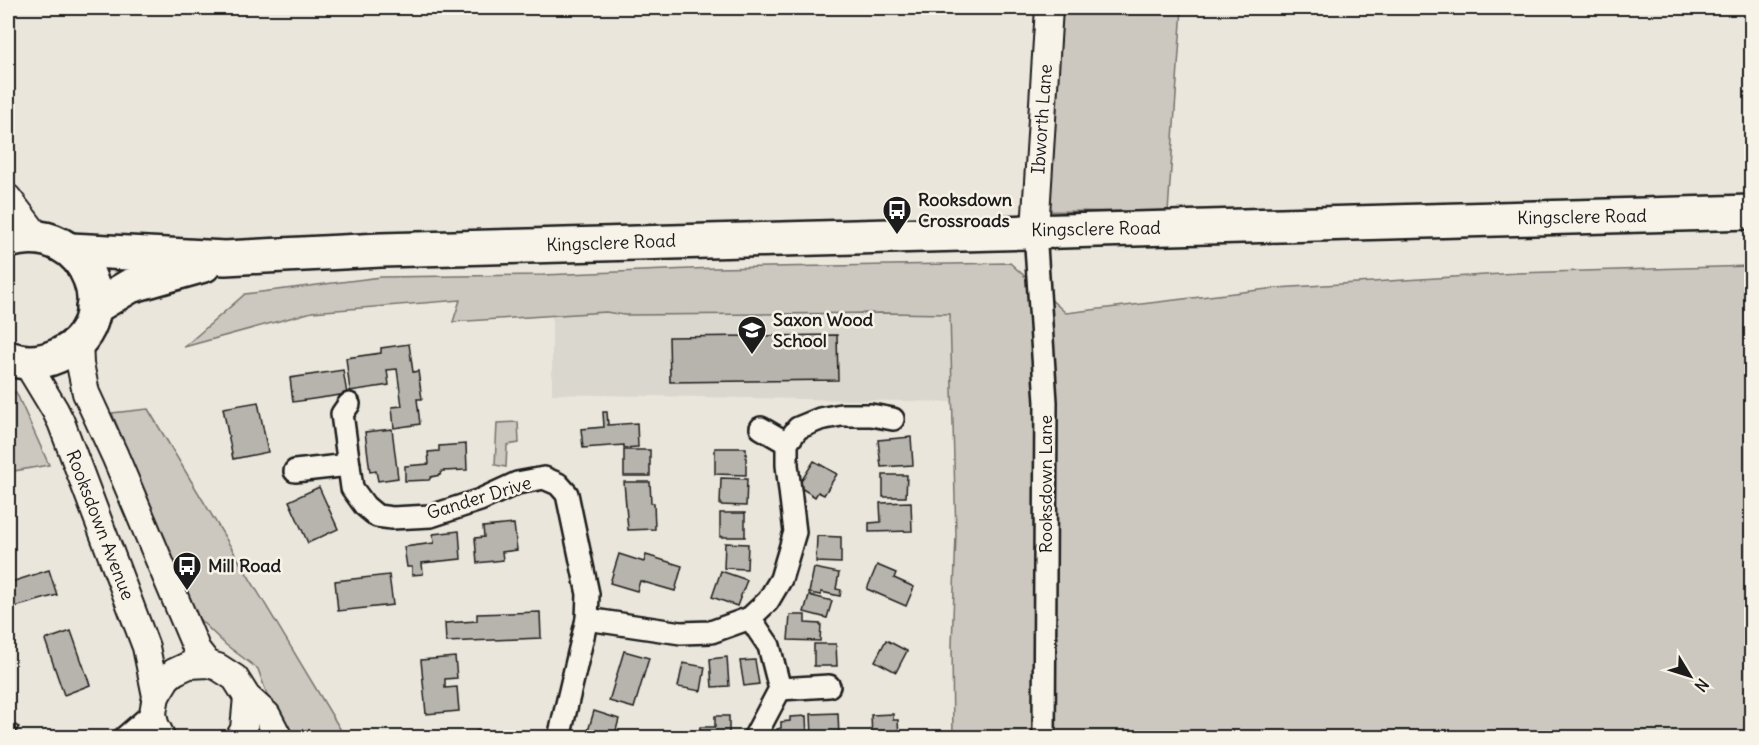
<svg xmlns="http://www.w3.org/2000/svg" width="1759" height="745" font-family="Delius,sans-serif">
	<style>
		.built { fill: #dad7ce }
		.green { fill: #ccc8c0; stroke: #74726e; stroke-width: 1.5 }
		.building { fill: #b6b4ac; stroke: #1c1c1c; stroke-width: 1.5 }
		.lines { fill: none; stroke-linecap: round; stroke-linejoin: round }
		.minor-casing { stroke: #1c1c1c; stroke-width: 26 }
		.tertiary-casing { stroke: #1c1c1c; stroke-width: 30 }
		.trunk-casing { stroke: #1c1c1c; stroke-width: 38 }
		.minor { stroke: #f7f3e8; stroke-width: 21 }
		.tertiary { stroke: #f7f3e8; stroke-width: 26 }
		.trunk { stroke: #f7f3e8; stroke-width: 33 }
		.labels { text-anchor: middle; stroke-width: 5; stroke-linejoin: round; paint-order: stroke }
		.street-label { font-size: 18px; fill: #1c1c1c; stroke: #f7f3e8 }
		.poi-label { font-size: 18px; font-weight: bold; fill: #1c1c1c; stroke: #f7f3e8; text-anchor: start }
	</style>
	<rect width="100%" height="100%" fill="#eae6dc"/>
	<filter id="ink" filterUnits="userSpaceOnUse"><feTurbulence type="fractalNoise" baseFrequency=".0167" numOctaves="2"/><feDisplacementMap in="SourceGraphic" scale="12" xChannelSelector="R" yChannelSelector="G"/><feConvolveMatrix kernelMatrix="1 2 1 2 8 2 1 2 1" color-interpolation-filters="sRGB"/></filter>
	<g filter="url(#ink)">
		<path class="built" d="M606 312 624 315 886 313 950 314 952 402 552 394V315Z"/>
		<g class="green">
			<path d="M1063 8H1182L1168 212 1047 211Z"/>
			<path d="M1010 263 1066 313 1276 288 1517 273 1751 266V737H953L952 646 956 534 950 314 886 313 624 315 606 312 453 322 460 300 312 312 184 347 245 294 381 277 543 275 715 268Z"/>
			<path d="M16 392 49 465 8 472V393Z"/>
			<path d="M148 409 345 737H288L271 706 258 669 226 645 198 618 120 457 125 445 112 413Z"/>
			<path d="M518 422 519 443 507 445 506 467 495 465 497 423Z"/>
		</g>
		<g class="building">
			<path d="M837 335 838 380 670 382 669 337Z"/>
			<path d="M409 344 413 372 418 371 422 399H417L420 424 394 428 392 407 402 406 397 369 387 370 389 385 350 391 346 358 381 353V348Z"/>
			<path d="M343 370 347 394 293 402 290 378Z"/>
			<path d="M258 402 268 452 233 459 223 408Z"/>
			<path d="M603 412H607L608 425 637 423 638 447 624 448V445L583 448 581 429 604 427Z"/>
			<path d="M392 429 398 478 378 481 376 471 370 472 365 432Z"/>
			<path d="M911 437 913 465 881 467 878 440Z"/>
			<path d="M466 444 467 470 442 471 440 475 431 477 429 480 405 481V466L429 464 428 452 439 451V446Z"/>
			<path d="M715 448H746V475L715 474Z"/>
			<rect x="624" y="450" width="26" height="26"/>
			<path d="M814 461 837 474 824 495 818 492 815 497 798 486Z"/>
			<path d="M883 475H907L906 497H883Z"/>
			<path d="M721 478 747 479 746 506 720 505Z"/>
			<path d="M624 482H650L651 503H654L655 529 628 530Z"/>
			<path d="M319 487 338 529 308 543 289 501Z"/>
			<path d="M911 502 912 531 869 532V523L881 522 880 503Z"/>
			<rect x="720" y="513" width="25" height="24"/>
			<path d="M514 524 517 550 502 552 503 560 477 563 475 538 484 537 483 527Z"/>
			<path d="M459 531 461 559 422 563 423 574 412 575V567H407L404 547 434 543 433 534Z"/>
			<path d="M817 536 841 537V563L816 562Z"/>
			<path d="M725 543 748 544 747 569 724 568Z"/>
			<path d="M619 554 644 562 646 555 682 566 675 591 640 581 637 591 610 583Z"/>
			<path d="M877 565 896 573 894 578 914 587 906 606 867 589Z"/>
			<path d="M814 568 839 573 836 589 841 590 840 596 821 592V595L809 593Z"/>
			<path d="M49 570 57 595 8 609V583Z"/>
			<path d="M721 571 747 580 737 606 712 597Z"/>
			<path d="M389 575 393 605 338 611 335 581Z"/>
			<path d="M809 595 832 601 827 618 804 612Z"/>
			<path d="M540 612 541 638 446 642 445 623 477 621V614Z"/>
			<path d="M790 615H805V623L821 624 820 641 788 640Z"/>
			<path d="M71 631 90 685 64 695 45 640Z"/>
			<path d="M886 640 907 651 896 672 875 661Z"/>
			<path d="M814 644H836L837 666H814Z"/>
			<path d="M624 651 649 658 634 708 609 701Z"/>
			<path d="M455 657 457 678 445 679V688L457 687 459 711 426 714 421 660Z"/>
			<path d="M727 657 729 686 712 687 710 659Z"/>
			<path d="M755 660 759 684 744 686 740 661Z"/>
			<path d="M683 663 705 667 701 691 678 687Z"/>
			<path d="M594 711 619 719 614 738H586Z"/>
			<path d="M838 713 839 738H812L811 714Z"/>
			<path d="M893 714V720H898L899 738H872L871 715Z"/>
			<path d="M715 716H729V738H700V727H715Z"/>
			<path d="M806 716 807 738H773V734H777V729L781 728V722L790 721V717Z"/>
			<path d="M8 721 19 727 12 738H8Z"/>
			<path d="M502 730 503 738H476V731Z"/>
		</g>
		<g class="lines">
			<g class="minor-casing">
				<g id="minor">
					<path d="M1035 230 1046 402 1044 738"/>
					<path d="M349 404 342 414 352 488 365 506 377 516 392 518 431 516 480 500 517 483 544 478 558 484 567 494 588 594 587 619 559 738"/>
					<path d="M761 428 787 443"/>
					<path d="M295 471 349 465"/>
					<path d="M750 618 769 646 780 689 754 738"/>
					<path d="M587 619 681 633 711 632 750 618 768 601 781 579 795 532 787 465V443L798 428 820 419 841 415H871L893 419"/>
					<path d="M780 689 829 686"/>
					<path d="M124 738 153 713"/>
				</g>
			</g>
			<g class="tertiary-casing">
				<g id="tertiary">
					<path d="M8 198 37 236"/>
					<path d="M1035 230 1049 8"/>
					<path d="M79 340 80 364 86 393 115 456 197 650 208 664"/>
					<path d="M26 362 55 410 61 422 146 647 156 696 153 713 155 724 162 738"/>
					<path d="M156 696 167 678 174 672 189 665 208 664 218 667 235 678 247 697 267 715 279 738"/>
					<path d="M239 738 244 729 247 697"/>
				</g>
			</g>
			<g class="trunk-casing">
				<g id="trunk">
					<path d="M8 241C91 217 127 327 57 356 41 363 24 364 8 358"/>
					<path d="M70 250 225 258 381 250 1752 212"/>
					<path d="M93 308 130 286 204 265"/>
				</g>
			</g>
			<use href="#minor" class="minor"/>
			<use href="#tertiary" class="tertiary"/>
			<use href="#trunk" class="trunk"/>
		</g>
	</g>
	<defs>
		<g id="bus-pin" transform="scale(1.5)"><path d="M0 17L-7.5 6A9.5 9.5 0 1 1 7.5 6Z" fill="#1c1c1c" stroke="#f7f3e8"/><path d="M-5-6H5V4H4V6H2V4H-2V6H-4V4H-5ZM-3.5-4V0h7V-4ZM-3.5 1.2v1.5H-2V1.2ZM2 1.2v1.5H3.5V1.2Z" fill="#fff"/></g>
		<g id="school-pin" transform="scale(1.5)"><path d="M0 17L-7.5 6A9.5 9.5 0 1 1 7.5 6Z" fill="#1c1c1c" stroke="#f7f3e8"/><path d="M0-5L7-2L0 1L-7-2ZM-4 1L0 2.5L4 1V4Q0 6-4 4Z" fill="#fff"/></g>
	</defs>
	<g fill-rule="evenodd">
		<use href="#bus-pin" x="897" y="210"/>
		<use href="#school-pin" x="752" y="330"/>
		<use href="#bus-pin" x="187" y="566"/>
	</g>
	<g class="labels">
		<g class="street-label">
			<text transform="translate(1042 119) rotate(-86)" y="6">Ibworth Lane</text>
			<text transform="translate(1582 217) rotate(-1)" y="6">Kingsclere Road</text>
			<text transform="translate(1096 229) rotate(-1)" y="6">Kingsclere Road</text>
			<text transform="translate(611 243) rotate(-2)" y="6">Kingsclere Road</text>
			<text transform="translate(1046 484) rotate(-90)" y="6">Rooksdown Lane</text>
			<text transform="translate(479 498) rotate(-17)" y="6">Gander Drive</text>
			<text transform="translate(100 525) rotate(69)" y="6">Rooksdown Avenue</text>
		</g>
		<g class="poi-label">
			<text x="918" y="206">Rooksdown<tspan x="918" dy="21">Crossroads</tspan></text>
			<text x="773" y="326">Saxon Wood<tspan x="773" dy="21">School</tspan></text>
			<text x="208" y="572">Mill Road</text>
		</g>
	</g>
	<rect width="1759" height="745" fill="none" stroke="#f7f3e8" stroke-width="30"/>
	<rect x="15" y="15" width="1729" height="715" fill="none" stroke="#1c1c1c" stroke-width="2" filter="url(#ink)"/>
	<g transform="translate(1690 676) rotate(128)" stroke="#f7f3e8" stroke-width="4.5" paint-order="stroke">
	<path d="M0-4.5L10 22L0 15L-10 22Z" fill="#1c1c1c"/>
	<text y="-9" font-size="16" font-weight="bold" text-anchor="middle" fill="#1c1c1c">N</text>
	</g>
</svg>
